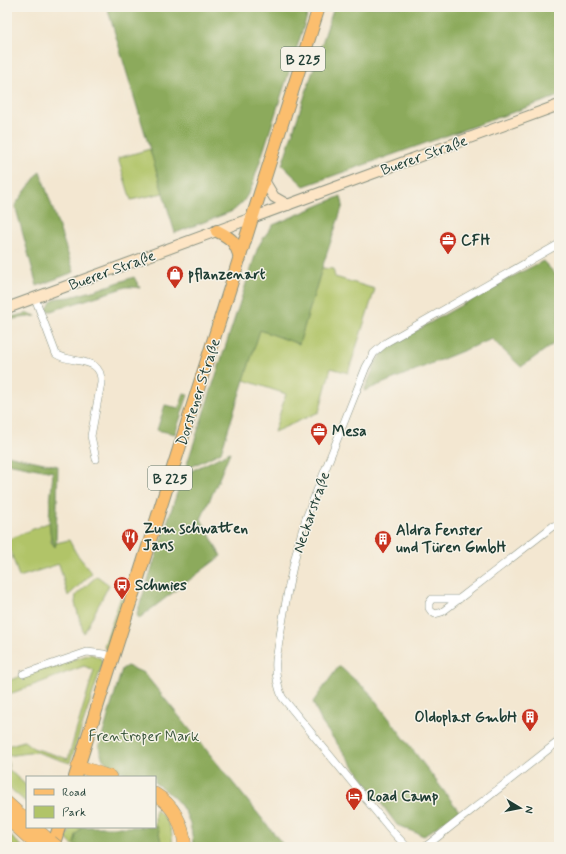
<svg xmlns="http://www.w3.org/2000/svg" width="566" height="854" font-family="Mynerve,sans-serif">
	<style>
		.green { fill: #b1c468; stroke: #68804e }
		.forest { fill: #8caa5c; stroke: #567448 }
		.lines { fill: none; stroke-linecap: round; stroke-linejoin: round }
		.street-casing { stroke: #899282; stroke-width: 8 }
		.secondary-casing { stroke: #899282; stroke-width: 12 }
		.primary-casing { stroke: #899282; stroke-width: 14 }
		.highway-casing { stroke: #899282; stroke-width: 14 }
		.street { stroke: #fff; stroke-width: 7 }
		.secondary { stroke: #fde5c5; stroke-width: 10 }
		.primary { stroke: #fbbe6e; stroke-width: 12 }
		.highway { stroke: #fbbe6e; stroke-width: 13 }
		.highway-bridge-casing { stroke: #899282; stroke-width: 14; stroke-linecap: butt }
		.highway-bridge { stroke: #fbbe6e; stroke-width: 13 }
		.labels { text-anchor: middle; stroke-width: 3; stroke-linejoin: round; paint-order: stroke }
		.shield { fill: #f7f3e8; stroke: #60746a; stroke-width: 1 }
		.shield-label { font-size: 14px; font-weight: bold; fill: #1f3d34 }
		.street-label { font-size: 15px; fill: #1f3d34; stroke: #f7f3e8 }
		.poi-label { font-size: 15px; font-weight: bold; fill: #1f3d34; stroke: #f7f3e8; text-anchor: start }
		.park-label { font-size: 15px; fill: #3c583e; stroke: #f7f3e8 }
	</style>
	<rect width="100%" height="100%" fill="#f7f3e8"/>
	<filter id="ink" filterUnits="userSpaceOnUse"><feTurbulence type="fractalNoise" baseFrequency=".025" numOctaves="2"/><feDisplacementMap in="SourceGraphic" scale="8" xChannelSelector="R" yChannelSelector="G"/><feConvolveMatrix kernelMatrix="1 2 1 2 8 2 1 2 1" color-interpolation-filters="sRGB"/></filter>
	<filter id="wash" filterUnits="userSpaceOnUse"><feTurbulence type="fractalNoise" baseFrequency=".012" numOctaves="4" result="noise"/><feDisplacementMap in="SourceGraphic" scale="16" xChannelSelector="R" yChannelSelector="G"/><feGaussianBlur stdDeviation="0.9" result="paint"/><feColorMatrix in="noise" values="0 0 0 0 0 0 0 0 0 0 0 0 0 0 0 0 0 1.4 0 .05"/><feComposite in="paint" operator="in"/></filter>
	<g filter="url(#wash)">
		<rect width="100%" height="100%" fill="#f3e7d1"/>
		<g class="green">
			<path d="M150 149 163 193 131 200 118 158Z"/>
			<path d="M322 268 333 269 335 277 375 289 348 373 331 368 319 412 274 432 286 394 244 380 260 330 299 344Z"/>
			<path d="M50 522 51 542 55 547 56 543 69 540 76 553 92 573 68 596 59 564 19 577 7 540Z"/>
			<path d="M97 576 109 585 84 633 83 631 75 603 76 595Z"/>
			<path d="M124 588 126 589 121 609 110 645 108 648 105 649 104 646Z"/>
			<path d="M91 654 100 658 103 662 70 763 36 752 7 756V746L24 741 33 748 68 759 94 670 84 666 7 695V681L55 665Z"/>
			<path d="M7 757 9 770 27 786V803L7 786Z"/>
			<path d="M155 809C168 818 174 831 172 847H162L158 828 155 826Z"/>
			<path d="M71 827H82L76 835 74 843 79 847H75L66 839Z"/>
			<path d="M7 833 23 847H15L7 840Z"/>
		</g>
		<g class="forest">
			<path d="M107 7H310L251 189 243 202 233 211 175 233Z"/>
			<path d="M334 7H557L559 38V96L304 186 282 165Z"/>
			<path d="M40 171 74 272 37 286 15 205Z"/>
			<path d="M341 196 343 205 322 268 299 344 260 330 221 452 185 470 258 247 264 237 273 225Z"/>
			<path d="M543 261 559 278V340L521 367 492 339 364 391 377 360 386 350 419 329 504 281Z"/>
			<path d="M134 277 140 288 133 287H126L51 311H46L51 302 58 298 70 297 96 290Z"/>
			<path d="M28 313 36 316 13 319 7 326V318Z"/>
			<path d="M184 394 188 395 175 434 157 430 165 405 179 408Z"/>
			<path d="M230 452 216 486 201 519 221 556 138 619 137 613 183 475Z"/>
			<path d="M7 455 58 466 56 543 55 547C44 530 52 492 53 472L7 463Z"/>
			<path d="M127 666 144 673 285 847H193C192 814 181 801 155 783V777C139 777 113 773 103 759 101 755 100 751 99 747L122 669Z"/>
			<path d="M339 666 369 692 459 811 424 836 397 825 322 723 313 702Z"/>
			<path d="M155 826 158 828 162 847H79L74 844 76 835 82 827H155Z"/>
		</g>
	</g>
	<g filter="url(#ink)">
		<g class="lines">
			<g class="street-casing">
				<g id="street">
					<path d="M35 298 56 354C72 365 103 355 101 383L91 436 96 459"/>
					<path d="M459 599H432L429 603V608L431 611 435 614 442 612 459 599 553 526 559 524"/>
					<path d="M23 674 87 652 104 654 113 658"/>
					<path d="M407 847 391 830 282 697C277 684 275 673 276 660 284 612 291 564 306 518L366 367 374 353 387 342 559 244"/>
					<path d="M425 847 559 741"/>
				</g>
			</g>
			<g class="secondary-casing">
				<g id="secondary">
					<path d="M265 182 274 197 288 205"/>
					<path d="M7 308 559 105"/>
				</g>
			</g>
			<g class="primary-casing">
				<g id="primary">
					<path d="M217 231C231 238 236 242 240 258"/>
					<path d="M75 777 319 7"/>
					<path d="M53 847 59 827"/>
				</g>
			</g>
			<g class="highway-casing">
				<g id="highway">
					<path d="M78 766 110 777"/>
					<path d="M155 794C175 806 183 825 185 847"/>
					<path d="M7 803 27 821"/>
					<path d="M7 818 39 847"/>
					<path d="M34 827 51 842"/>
				</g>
			</g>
			<use href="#street" class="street"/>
			<use href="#secondary" class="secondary"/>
			<use href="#primary" class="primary"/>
			<use href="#highway" class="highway"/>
			<g class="highway-bridge-casing">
				<path id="highway-bridge" d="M51 842 57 847"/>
			</g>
			<use href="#highway-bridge" class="highway-bridge"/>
		</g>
	</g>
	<defs>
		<g id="office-pin" transform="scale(0.9)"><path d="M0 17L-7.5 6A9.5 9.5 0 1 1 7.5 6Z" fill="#c8321e" stroke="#f7f3e8"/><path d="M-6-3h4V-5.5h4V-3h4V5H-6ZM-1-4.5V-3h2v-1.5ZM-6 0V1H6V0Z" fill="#fff"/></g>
		<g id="shop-pin" transform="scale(0.9)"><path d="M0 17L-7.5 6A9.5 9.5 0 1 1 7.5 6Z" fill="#c8321e" stroke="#f7f3e8"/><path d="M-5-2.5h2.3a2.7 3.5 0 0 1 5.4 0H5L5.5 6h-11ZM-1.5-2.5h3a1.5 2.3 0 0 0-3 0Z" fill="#fff"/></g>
		<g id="restaurant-pin" transform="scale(0.9)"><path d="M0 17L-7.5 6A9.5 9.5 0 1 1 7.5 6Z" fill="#c8321e" stroke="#f7f3e8"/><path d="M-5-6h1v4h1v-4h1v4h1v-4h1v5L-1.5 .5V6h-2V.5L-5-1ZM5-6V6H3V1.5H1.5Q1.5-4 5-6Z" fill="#fff"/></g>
		<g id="building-pin" transform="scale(0.9)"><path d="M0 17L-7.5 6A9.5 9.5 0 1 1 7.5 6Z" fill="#c8321e" stroke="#f7f3e8"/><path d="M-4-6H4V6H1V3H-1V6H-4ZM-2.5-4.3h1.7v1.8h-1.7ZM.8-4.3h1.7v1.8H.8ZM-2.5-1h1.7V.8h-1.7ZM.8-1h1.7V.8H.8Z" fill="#fff"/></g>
		<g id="bus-pin" transform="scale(0.9)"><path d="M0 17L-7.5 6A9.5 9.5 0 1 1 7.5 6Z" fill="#c8321e" stroke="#f7f3e8"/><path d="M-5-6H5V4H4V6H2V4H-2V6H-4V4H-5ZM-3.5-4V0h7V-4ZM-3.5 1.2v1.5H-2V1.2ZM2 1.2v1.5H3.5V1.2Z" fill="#fff"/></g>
		<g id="hotel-pin" transform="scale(0.9)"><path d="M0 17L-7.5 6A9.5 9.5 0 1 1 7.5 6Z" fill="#c8321e" stroke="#f7f3e8"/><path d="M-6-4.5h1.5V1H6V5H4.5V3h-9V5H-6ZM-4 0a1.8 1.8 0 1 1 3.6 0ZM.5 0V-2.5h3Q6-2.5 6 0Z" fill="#fff"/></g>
	</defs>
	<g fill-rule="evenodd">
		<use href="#office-pin" x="448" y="240"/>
		<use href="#shop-pin" x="175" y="274"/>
		<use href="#office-pin" x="319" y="431"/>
		<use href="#restaurant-pin" x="130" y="537"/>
		<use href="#building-pin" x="383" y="539"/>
		<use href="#bus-pin" x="122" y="585"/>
		<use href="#building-pin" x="530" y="717"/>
		<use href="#hotel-pin" x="354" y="796"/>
	</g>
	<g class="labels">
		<g class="shield">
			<rect x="281" y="47" width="44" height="24" rx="3"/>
			<rect x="148" y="466" width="44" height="24" rx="3"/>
		</g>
		<g class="shield-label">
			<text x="303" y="64">B 225</text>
			<text x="170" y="483">B 225</text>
		</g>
		<g class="street-label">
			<text transform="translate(424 155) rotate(-20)" y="5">Buerer Straße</text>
			<text transform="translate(112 270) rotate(-20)" y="5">Buerer Straße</text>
			<text transform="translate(198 392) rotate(-72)" y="5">Dorstener Straße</text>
			<text transform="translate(311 512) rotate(-71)" y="5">Neckarstraße</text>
		</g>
		<g class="poi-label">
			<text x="461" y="245">CFH</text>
			<text x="188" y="279">pflanzenart</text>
			<text x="332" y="436">Mesa</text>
			<text x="143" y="533">Zum schwatten<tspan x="143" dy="17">Jans</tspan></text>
			<text x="396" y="535">Aldra Fenster<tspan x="396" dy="17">und Türen GmbH</tspan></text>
			<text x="135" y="590">Schmies</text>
			<text x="517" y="722" text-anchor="end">Oldoplast GmbH</text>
			<text x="367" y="801">Road Camp</text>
		</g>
		<g class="park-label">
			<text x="144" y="741">Frentroper Mark</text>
		</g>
	</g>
	<rect width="566" height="854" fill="none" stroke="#f7f3e8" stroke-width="24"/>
	<rect x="26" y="776" width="130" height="52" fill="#f7f3e8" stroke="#a1aaa0"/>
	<rect x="34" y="789" width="20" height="6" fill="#fbbe6e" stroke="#a1aaa0"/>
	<text x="62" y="796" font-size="12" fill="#1f3d34">Road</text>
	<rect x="34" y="806" width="20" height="12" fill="#b1c468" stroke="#a1aaa0"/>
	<text x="62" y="816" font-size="12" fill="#1f3d34">Park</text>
	<g transform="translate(520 808) rotate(100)" stroke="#f7f3e8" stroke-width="3" paint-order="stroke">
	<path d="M0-3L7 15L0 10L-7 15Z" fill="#1f3d34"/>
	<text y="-6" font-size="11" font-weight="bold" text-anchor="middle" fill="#1f3d34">N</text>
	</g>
</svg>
